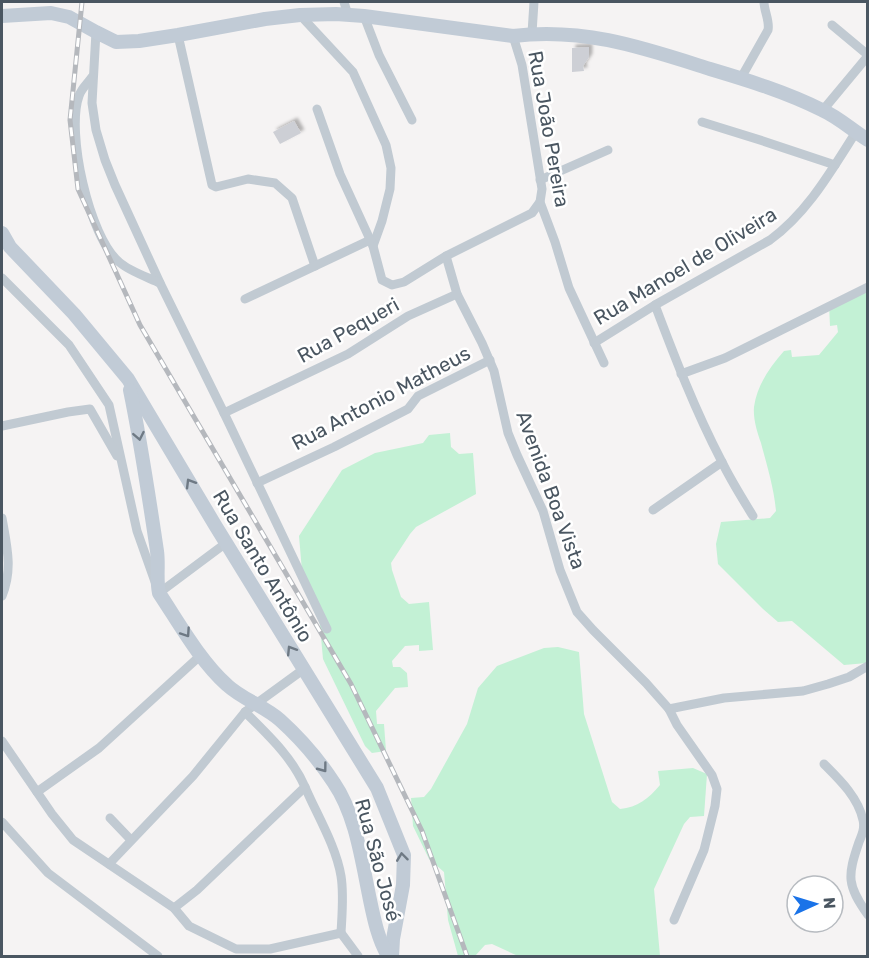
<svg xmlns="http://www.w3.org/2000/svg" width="869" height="958" font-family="Rubik,sans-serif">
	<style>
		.green { fill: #c3f1d5 }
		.building { fill: #cdcfd5; filter: url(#shadow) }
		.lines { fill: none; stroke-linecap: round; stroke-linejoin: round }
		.street { stroke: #c1cad2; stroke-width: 9 }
		.secondary { stroke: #c1cbd6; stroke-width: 14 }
		.rail-casing { stroke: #b5b8bd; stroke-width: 5 }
		.rail { stroke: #fff; stroke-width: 3; stroke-dasharray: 9; stroke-linecap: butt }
		.oneway { stroke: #6e7984 }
		.labels { text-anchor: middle; stroke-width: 5; stroke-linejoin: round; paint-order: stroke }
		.street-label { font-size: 20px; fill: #4a5661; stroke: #fff }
	</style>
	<defs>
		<filter id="shadow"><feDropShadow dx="3.5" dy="-3.5" stdDeviation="1.5" flood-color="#0004"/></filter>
	</defs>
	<rect width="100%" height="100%" fill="#f5f3f3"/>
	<g class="green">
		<path d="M867 291V663L844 665 792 621 778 622 763 609 718 564 716 544 721 522 770 518 776 511C774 488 767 466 761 443 757 432 753 419 754 407 757 385 770 367 784 351L791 350 792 357 819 355 838 332 837 325 830 326 829 305Z"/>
		<path d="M450 433 451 447 459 454 473 453 476 494 416 527 410 534 391 563 392 570 401 597 409 604 429 602 433 650 419 651V645L405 646 392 661 393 667H400L407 673 408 687 395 688 376 711 377 724H384L386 751 372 753 365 746 323 659 318 604 302 571 299 536 342 470 375 453 423 443 429 435Z"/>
		<path d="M558 647 579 652 584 714 612 802 620 809C638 807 648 799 660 785L658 771 693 768 707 774 704 816 690 817 684 824 654 889 660 956H518L492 944 485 945 475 956H458L448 920 444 872 429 859 413 826 411 798 424 797 431 789 467 724 478 688 497 666 544 648Z"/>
	</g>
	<g class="building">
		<path d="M589 47V57L583 66 584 71 572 72V48Z"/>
		<path d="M294 121 301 133 280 144 273 132Z"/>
	</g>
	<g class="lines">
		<g class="street">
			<path d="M344 2 348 15"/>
			<path d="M300 15 353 72 386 145 391 168 390 189 382 221 373 246"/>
			<path d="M364 16 379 55 412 120"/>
			<path d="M832 25 868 55"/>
			<path d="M96 32 92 103 96 130 105 160 115 185 160 283 224 413 327 629"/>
			<path d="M532 33 534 2"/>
			<path d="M178 35 212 185 216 187 248 179 275 183 292 198 315 266"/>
			<path d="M513 36 522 65 542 189 540 202 555 242 569 288 604 363"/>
			<path d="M92 77C88 83 81 89 79 96 66 132 89 237 119 262 129 271 147 277 160 283"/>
			<path d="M741 78 768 30C770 21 764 11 764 2"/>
			<path d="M317 109 340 174 373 246 382 280 392 285 404 282 446 256 532 213 540 202"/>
			<path d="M823 110 868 56"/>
			<path d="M702 122 763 141 835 165"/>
			<path d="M540 180 608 150"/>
			<path d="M446 256 457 294 482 343 494 371 508 433 517 455 543 511 560 570 577 612 593 630 646 683 669 709 677 725 712 775 717 789 715 806 704 850 674 920"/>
			<path d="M2 278 69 345 109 405 137 531 159 593 226 543"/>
			<path d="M245 299 370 240"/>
			<path d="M655 305C675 358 695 410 721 460 730 479 742 498 753 516"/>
			<path d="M594 343 655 305 770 240C808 212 831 171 856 132"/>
			<path d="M681 374 725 358 868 287"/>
			<path d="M224 413 348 354 408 316 457 294"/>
			<path d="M2 426 68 412 90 409 117 456"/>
			<path d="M257 483 334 447 408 409 418 396 490 360"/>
			<path d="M653 510 722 462"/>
			<path d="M2 518C7 547 13 569 2 596"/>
			<path d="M669 709 724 698 803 691 828 684 849 677 868 666"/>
			<path d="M2 741 52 814 73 840 174 908 189 926 236 949H270L341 933 358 956"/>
			<path d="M824 764C839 779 858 797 863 820 865 828 862 835 859 842 847 877 847 885 868 915"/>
			<path d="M305 787C317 815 336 846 341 876 344 894 342 914 341 933"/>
			<path d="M37 792 99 748 201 655"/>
			<path d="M110 818 131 840"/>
			<path d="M2 822 48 873 158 956"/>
			<path d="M109 864 193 776 245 712 304 669"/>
			<path d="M174 908 197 890 305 787C292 757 268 735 245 712"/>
		</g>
		<g class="secondary">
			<path d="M2 16 51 13 69 17 96 32 116 42 139 41 178 35 265 19 300 15 336 14 364 16 513 36C584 27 644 48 710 69 747 80 786 92 822 110 838 117 852 130 868 140"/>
			<path d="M2 233 10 247 74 314 128 379 215 525 377 788 404 855 403 885 393 939 392 956"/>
			<path d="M130 390C141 443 149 497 157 551 159 565 156 579 159 593 179 623 200 661 227 685 242 699 264 706 280 720 300 738 319 760 334 783 356 815 362 862 370 900 374 919 378 939 388 956"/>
		</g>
		<g class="rail-casing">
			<path id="rail" d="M82 2 70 120 78 189 140 325 351 684 422 831 467 956"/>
		</g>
		<use href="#rail" class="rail"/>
	</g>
	<defs><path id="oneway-chevron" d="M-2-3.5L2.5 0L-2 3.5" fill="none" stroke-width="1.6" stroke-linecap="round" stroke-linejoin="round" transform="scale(1.5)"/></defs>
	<g class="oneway">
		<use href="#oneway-chevron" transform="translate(139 436) rotate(79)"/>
		<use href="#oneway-chevron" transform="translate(190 483) rotate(-121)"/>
		<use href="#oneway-chevron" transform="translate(186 633) rotate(56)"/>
		<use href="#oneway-chevron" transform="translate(291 650) rotate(-122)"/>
		<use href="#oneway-chevron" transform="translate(323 768) rotate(53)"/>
		<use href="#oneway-chevron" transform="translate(402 857) rotate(-97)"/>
	</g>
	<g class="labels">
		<g class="street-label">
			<text transform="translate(549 129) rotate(80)" y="7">Rua João Pereira</text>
			<text transform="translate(685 266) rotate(-31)" y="7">Rua Manoel de Oliveira</text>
			<text transform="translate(348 330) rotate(-29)" y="7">Rua Pequeri</text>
			<text transform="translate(381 398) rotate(-28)" y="7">Rua Antonio Matheus</text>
			<text transform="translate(551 490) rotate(70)" y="7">Avenida Boa Vista</text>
			<text transform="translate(263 566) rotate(59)" y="7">Rua Santo Antônio</text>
			<text transform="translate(378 860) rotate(75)" y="7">Rua São José</text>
		</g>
	</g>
	<rect width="869" height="958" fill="none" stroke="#4a5661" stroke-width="6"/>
	<g transform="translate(815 904) rotate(86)"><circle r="28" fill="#ffffff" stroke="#b7bbc0" stroke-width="1.5"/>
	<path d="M0-4.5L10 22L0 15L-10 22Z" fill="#1a73e8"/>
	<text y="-9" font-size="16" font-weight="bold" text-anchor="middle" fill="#4a5661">N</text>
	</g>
</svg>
